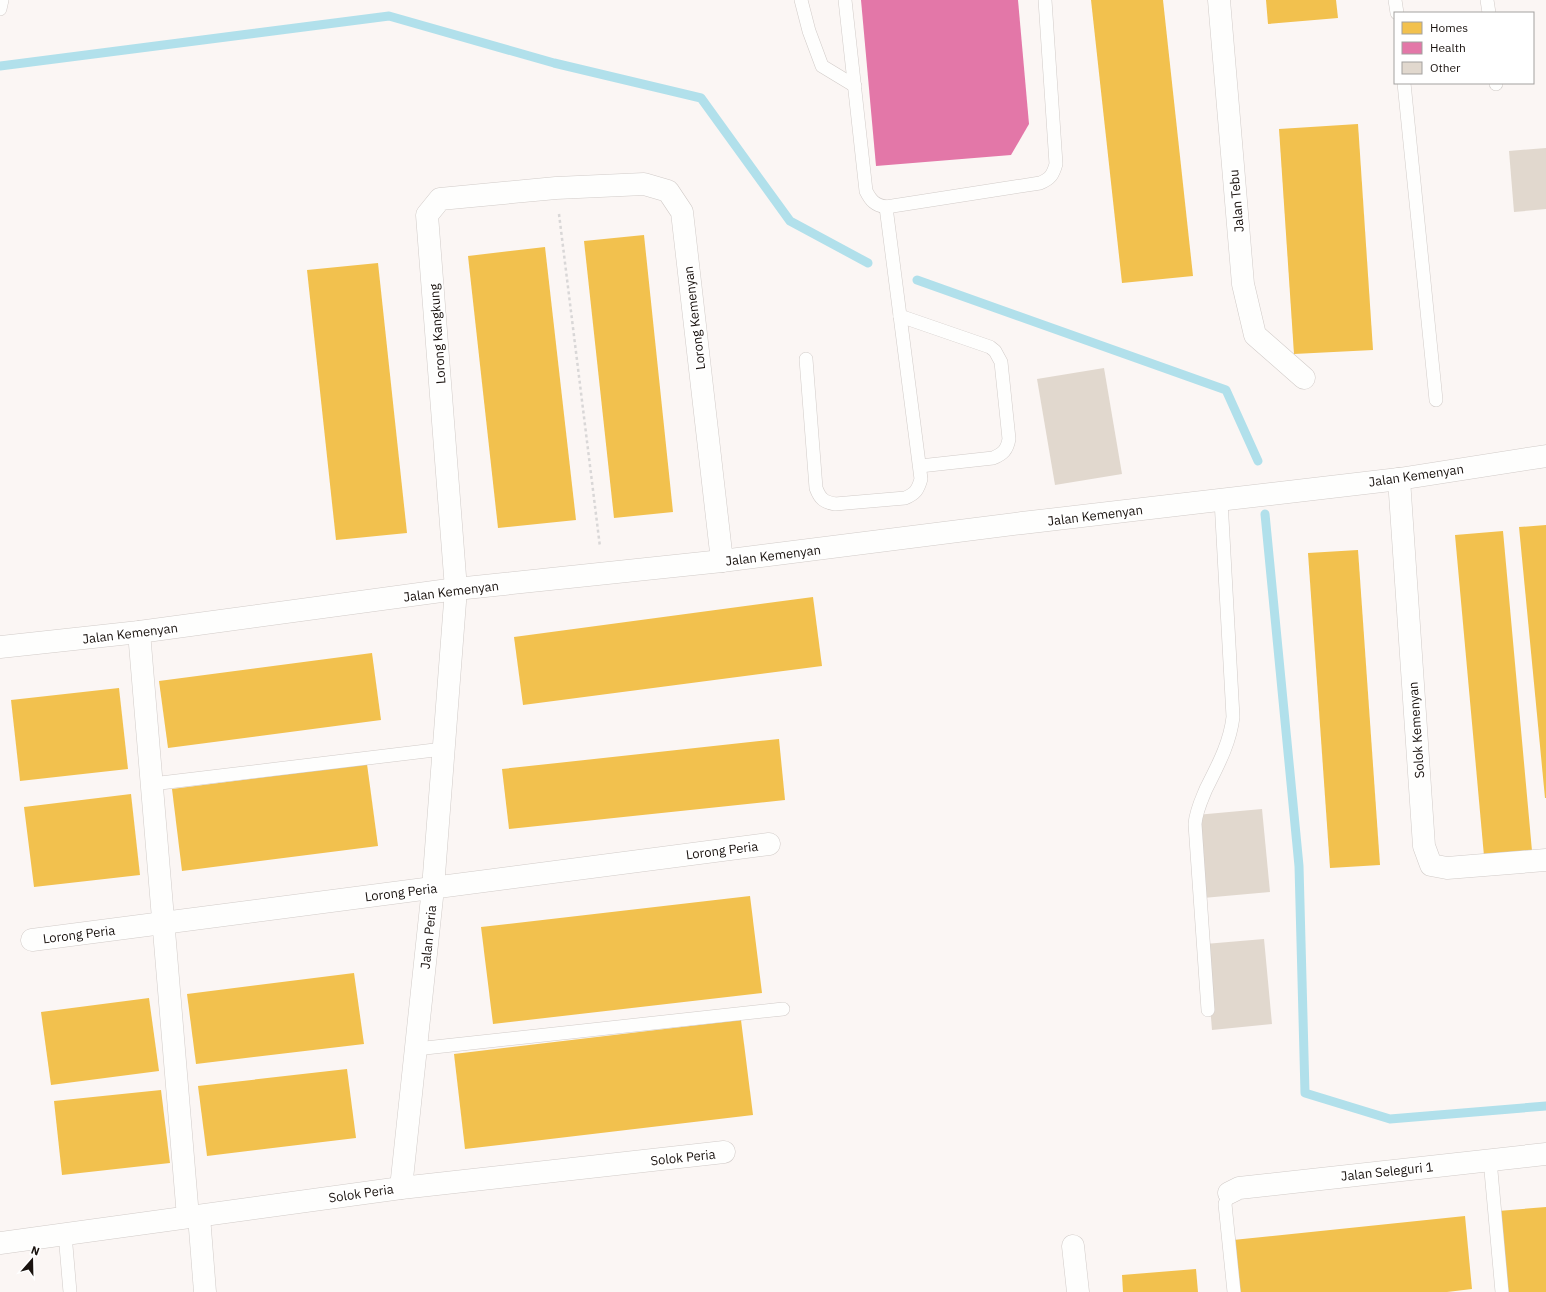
<svg xmlns="http://www.w3.org/2000/svg" width="1546" height="1292" font-family="'IBM Plex Sans',sans-serif">
	<style>
		.homes { fill: #f2c14e }
		.health { fill: #e377a8 }
		.lines { fill: none; stroke-linecap: round; stroke-linejoin: round }
		.stream { stroke: #b1e0eb; stroke-width: 9 }
		.building { fill: #e1d8ce }
		.service-casing { stroke: #d1cbc8; stroke-width: 14 }
		.minor-casing { stroke: #d1cbc8; stroke-width: 23 }
		.path { stroke: #d9d7d7; stroke-width: 2.5; stroke-dasharray: 3 3; stroke-linecap: butt }
		.service { stroke: #fefefd; stroke-width: 13 }
		.minor { stroke: #fefefd; stroke-width: 22 }
		.labels { text-anchor: middle; stroke-width: 4; stroke-linejoin: round; paint-order: stroke }
		.street-label { font-size: 13px; fill: #1a130f; stroke: #fff }
	</style>
	<rect width="100%" height="100%" fill="#fbf6f4"/>
	<g class="homes">
		<path d="M1091 0H1163L1193 276 1122 283Z"/>
		<path d="M1266 0H1336L1338 18 1268 24Z"/>
		<path d="M1358 124 1373 350 1294 354 1279 129Z"/>
		<path d="M644 235 673 512 614 518 584 241Z"/>
		<path d="M545 247 576 520 498 528 468 256Z"/>
		<path d="M378 263 407 533 336 540 307 270Z"/>
		<path d="M1546 525V798H1545L1519 527Z"/>
		<path d="M1503 531 1532 851 1484 856 1455 535Z"/>
		<path d="M1358 550 1380 865 1330 868 1308 553Z"/>
		<path d="M813 597 822 666 523 705 514 637Z"/>
		<path d="M372 653 381 720 168 748 159 681Z"/>
		<path d="M119 688 128 769 20 781 11 700Z"/>
		<path d="M779 739 785 800 509 829 502 769Z"/>
		<path d="M367 764 378 846 182 871 172 789Z"/>
		<path d="M131 794 140 875 34 887 24 807Z"/>
		<path d="M750 896 762 993 493 1024 481 927Z"/>
		<path d="M354 973 364 1044 196 1064 187 994Z"/>
		<path d="M149 998 159 1071 51 1085 41 1012Z"/>
		<path d="M741 1020 753 1115 465 1149 454 1054Z"/>
		<path d="M347 1069 356 1138 207 1156 198 1086Z"/>
		<path d="M161 1090 170 1163 62 1175 54 1101Z"/>
		<path d="M1546 1207V1292H1506L1498 1211Z"/>
		<path d="M1465 1216 1472 1289 1447 1292H1238L1233 1240Z"/>
		<path d="M1196 1269 1198 1292H1123L1122 1275Z"/>
	</g>
	<path class="health" d="M861 0H1018L1029 124 1011 155 876 166Z"/>
	<g class="lines">
		<g class="stream">
			<path d="M0 66 389 16 554 63 701 98 790 221 868 263"/>
			<path d="M917 280 1226 390 1258 461"/>
			<path d="M1265 514 1299 866 1305 1093 1390 1119 1546 1106"/>
		</g>
	</g>
	<g class="building">
		<path d="M1546 148V209L1514 212 1509 151Z"/>
		<path d="M1104 368 1122 474 1055 485 1037 379Z"/>
		<path d="M1262 809 1270 892 1203 898 1196 815Z"/>
		<path d="M1264 939 1272 1024 1212 1030 1205 944Z"/>
	</g>
	<g class="lines">
		<g class="service-casing">
			<g id="service">
				<path d="M801 0 809 31 822 66 855 86"/>
				<path d="M845 0 866 191C871 201 875 205 886 207L1040 183C1050 179 1053 175 1056 164L1045 0"/>
				<path d="M1395 0 1397 13"/>
				<path d="M1487 0 1489 13"/>
				<path d="M0 9 2 0"/>
				<path d="M1404 83 1436 400"/>
				<path d="M1496 83V84"/>
				<path d="M900 316 990 347 995 351 1001 362 1009 439C1007 450 1003 454 993 458L920 466"/>
				<path d="M806 359 816 488C820 499 824 502 835 504L905 498C915 494 918 490 921 479L886 207"/>
				<path d="M152 784 443 749"/>
				<path d="M1208 1010 1195 824C1196 811 1201 801 1206 789 1218 765 1230 743 1233 717L1221 500"/>
				<path d="M416 1049 783 1009"/>
				<path d="M1490 1160 1502 1292"/>
				<path d="M1229 1193 1225 1204 1234 1292"/>
				<path d="M65 1234 70 1292"/>
			</g>
		</g>
		<g class="minor-casing">
			<g id="minor">
				<path d="M1219 0 1243 284 1255 335 1304 378"/>
				<path d="M1399 479 1424 846 1431 865 1447 868 1546 860"/>
				<path d="M139 632 188 1217"/>
				<path d="M0 647 139 632 456 589 722 561 1022 523 1399 479 1546 456"/>
				<path d="M32 940 769 844"/>
				<path d="M401 1188 433 888 456 589 427 215 440 199 556 188 644 184 668 191 682 212 722 561"/>
				<path d="M1229 1193 1239 1188 1546 1154"/>
				<path d="M199 1216 205 1292"/>
				<path d="M0 1243 401 1188 724 1152"/>
				<path d="M1073 1246 1078 1292"/>
			</g>
		</g>
		<path class="path" d="M559 214 600 547"/>
		<use href="#service" class="service"/>
		<use href="#minor" class="minor"/>
	</g>
	<g class="labels">
		<g class="street-label">
			<text transform="translate(1236 201) rotate(-95)" y="5">Jalan Tebu</text>
			<text transform="translate(694 318) rotate(-97)" y="5">Lorong Kemenyan</text>
			<text transform="translate(437 334) rotate(-94)" y="5">Lorong Kangkung</text>
			<text transform="translate(1416 475) rotate(-8)" y="5">Jalan Kemenyan</text>
			<text transform="translate(1095 515) rotate(-7)" y="5">Jalan Kemenyan</text>
			<text transform="translate(773 555) rotate(-7)" y="5">Jalan Kemenyan</text>
			<text transform="translate(451 591) rotate(-7)" y="5">Jalan Kemenyan</text>
			<text transform="translate(130 633) rotate(-7)" y="5">Jalan Kemenyan</text>
			<text transform="translate(1416 730) rotate(-94)" y="5">Solok Kemenyan</text>
			<text transform="translate(722 850) rotate(-7)" y="5">Lorong Peria</text>
			<text transform="translate(401 892) rotate(-7)" y="5">Lorong Peria</text>
			<text transform="translate(79 934) rotate(-7)" y="5">Lorong Peria</text>
			<text transform="translate(428 937) rotate(-84)" y="5">Jalan Peria</text>
			<text transform="translate(683 1157) rotate(-6)" y="5">Solok Peria</text>
			<text transform="translate(1387 1171) rotate(-6)" y="5">Jalan Seleguri 1</text>
			<text transform="translate(361 1193) rotate(-8)" y="5">Solok Peria</text>
		</g>
	</g>
	<rect x="1394" y="12" width="140" height="72" fill="#ffffff" stroke="#a3a19f"/>
	<rect x="1402" y="22" width="20" height="12" fill="#f2c14e" stroke="#a3a19f"/>
	<text x="1430" y="32" font-size="12" fill="#1a130f">Homes</text>
	<rect x="1402" y="42" width="20" height="12" fill="#e377a8" stroke="#a3a19f"/>
	<text x="1430" y="52" font-size="12" fill="#1a130f">Health</text>
	<rect x="1402" y="62" width="20" height="12" fill="#e1d8ce" stroke="#a3a19f"/>
	<text x="1430" y="72" font-size="12" fill="#1a130f">Other</text>
	<g transform="translate(32 1260) rotate(20)" stroke="#ffffff" stroke-width="3" paint-order="stroke">
	<path d="M0-3L7 15L0 10L-7 15Z" fill="#1a130f"/>
	<text y="-6" font-size="11" font-weight="bold" text-anchor="middle" fill="#1a130f">N</text>
	</g>
</svg>
